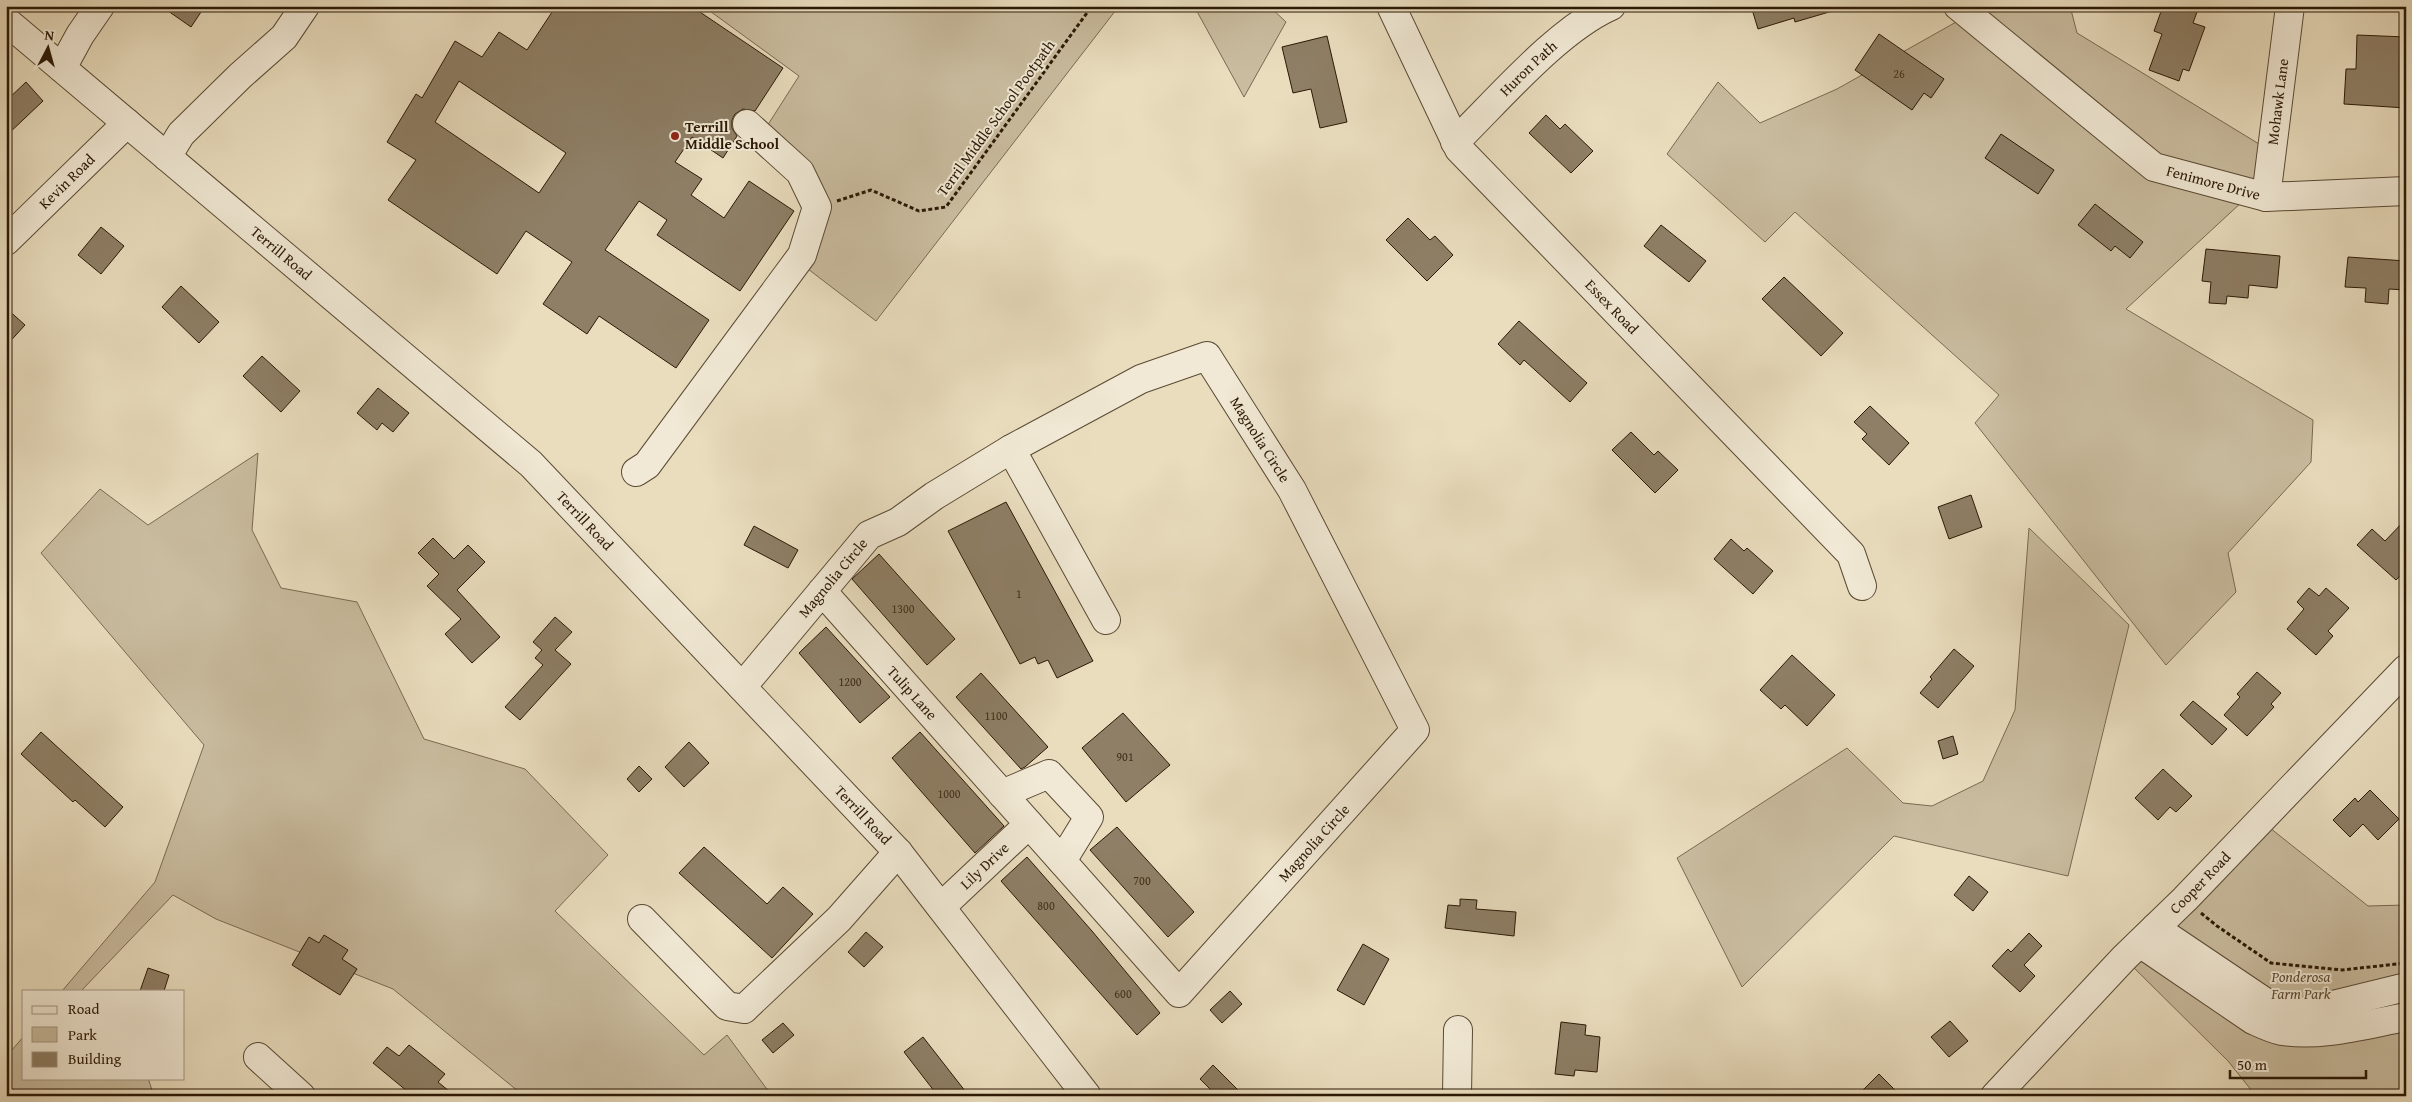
<svg xmlns="http://www.w3.org/2000/svg" width="2412" height="1102" font-family="'Gentium Book Plus',serif">
	<style>
		.green { fill: #c9bc9f; stroke: #7a6a52 }
		.building { fill: #8e7f66; stroke: #2b1906; fill-rule: evenodd }
		.lines { fill: none; stroke-linecap: round; stroke-linejoin: round }
		.minor-casing { stroke: #5a4a34; stroke-width: 30 }
		.path { stroke: #2b1906; stroke-width: 3; stroke-dasharray: 4 2.5; stroke-linecap: butt }
		.minor { stroke: #f1e9d5; stroke-width: 28 }
		.poi-dot { fill: #8f2418; stroke: #f1e9d5; stroke-width: 2 }
		.labels { text-anchor: middle; stroke-width: 4; stroke-linejoin: round; paint-order: stroke }
		.number-label { font-size: 12px; fill: #44321e }
		.street-label { font-size: 15px; fill: #2b1906; stroke: #f1e9d5 }
		.poi-label { font-size: 15px; font-weight: bold; fill: #2b1906; stroke: #f1e9d5; text-anchor: start }
		.park-label { font-size: 15px; font-style: italic; fill: #5a4a34; stroke: #f1e9d5 }
	</style>
	<rect width="100%" height="100%" fill="#e9ddbe"/>
	<filter id="stains"><feTurbulence type="fractalNoise" baseFrequency=".004" numOctaves="4"/><feColorMatrix values="0 0 0 0 .2 0 0 0 0 .09 0 0 0 0 .02 0 0 0 .5 -.17"/></filter>
	<radialGradient id="worn" r=".72"><stop offset=".6" stop-color="#630" stop-opacity="0"/><stop offset="1" stop-color="#630" stop-opacity=".3"/></radialGradient>
	<g class="green">
		<path d="M703 6H1119L876 321 808 269 824 196 762 134 799 76Z"/>
		<path d="M1194 6H1269L1286 22 1244 97Z"/>
		<path d="M1971 6H2070L2077 33 2264 147 2256 189 2126 309 2313 420 2311 462 2228 553 2236 592 2166 665 1975 423 1999 395 1795 212 1765 242 1667 154 1718 82 1760 123 1837 89 1965 17Z"/>
		<path d="M258 453 252 530 281 588 357 602 424 739 525 769 608 855 555 911 704 1055 727 1035 772 1096H524L393 989 216 919 173 895 81 991H62L155 882 204 745 41 553 100 489 148 525Z"/>
		<path d="M2029 528 2129 625 2068 876 1894 836 1742 987 1677 858 1847 748 1903 803 1932 806 1983 781 2015 710Z"/>
		<path d="M2260 820 2368 906 2406 905V1096H2256L2228 1061 2124 958Z"/>
		<path d="M24 1036V1078H148L154 1096H20L6 1082V1057Z"/>
	</g>
	<g class="building">
		<path d="M161 6H205L191 27Z"/>
		<path d="M556 6H691L783 68 755 111 743 109 735 114 732 120V128L737 136 723 158 692 137 675 162 702 179 691 195 724 218 749 181 794 211 740 291 657 235 667 220 639 201 605 250 709 320 676 368 599 316 587 334 543 304 572 262 526 231 497 274 388 200 416 160 387 142 416 94 422 98 455 41 482 57 499 32 527 50ZM459 81 566 153 539 193 435 122Z"/>
		<path d="M1751 6H1835L1836 10 1795 22 1794 18 1758 29Z"/>
		<path d="M2163 6H2180L2197 12 2193 23 2205 27 2189 71 2183 69 2179 81 2149 70 2162 34 2154 31Z"/>
		<path d="M1879 34 1944 79 1931 98 1924 93 1912 110 1855 70Z"/>
		<path d="M2357 35 2406 37V108L2344 104 2346 69H2356Z"/>
		<path d="M1327 36 1347 122 1320 128 1311 89 1293 93 1282 47Z"/>
		<path d="M26 82 43 101 6 136V101Z"/>
		<path d="M1546 115 1560 129 1565 124 1593 151 1571 173 1529 133Z"/>
		<path d="M2001 134 2054 170 2038 194 1985 158Z"/>
		<path d="M2095 204 2143 242 2130 258 2115 246 2111 251 2078 225Z"/>
		<path d="M1408 218 1430 240 1435 236 1453 255 1427 281 1386 240Z"/>
		<path d="M1661 225 1706 261 1689 282 1644 246Z"/>
		<path d="M101 227 124 246 101 274 78 255Z"/>
		<path d="M2206 249 2280 256 2277 288 2249 285 2248 298 2227 296 2226 304 2209 303 2211 282 2202 281Z"/>
		<path d="M2348 257 2406 261V290L2389 289 2388 304 2365 302 2366 288 2345 287Z"/>
		<path d="M1784 277 1843 333 1821 356 1762 299Z"/>
		<path d="M181 286 219 322 199 343 162 307Z"/>
		<path d="M6 308 25 325 6 346Z"/>
		<path d="M1519 321 1587 383 1570 402 1524 360 1520 365 1498 344Z"/>
		<path d="M262 356 300 391 281 412 243 376Z"/>
		<path d="M378 388 409 413 393 432 382 423 377 430 357 413Z"/>
		<path d="M1870 406 1909 443 1889 465 1862 439 1867 434 1854 422Z"/>
		<path d="M1631 432 1654 455 1658 451 1678 470 1655 493 1612 450Z"/>
		<path d="M1971 495 1982 527 1949 539 1938 507Z"/>
		<path d="M1006 502 1093 661 1057 678 1048 660 1038 664 1035 657 1020 664 948 531Z"/>
		<path d="M2406 519V570L2396 580 2357 545 2372 529 2385 541Z"/>
		<path d="M754 526 798 550 788 568 744 545Z"/>
		<path d="M433 538 454 559 468 545 485 562 457 590 500 637 472 663 445 634 461 619 427 586 439 574 418 553Z"/>
		<path d="M1731 539 1744 551 1747 548 1773 571 1753 594 1714 559Z"/>
		<path d="M879 554 955 639 927 665 852 579Z"/>
		<path d="M2309 588 2319 596 2326 588 2349 608 2328 631 2333 636 2316 655 2287 629 2304 609 2297 602Z"/>
		<path d="M555 617 572 632 555 650 571 664 520 720 505 707 543 665 535 658 542 650 533 642Z"/>
		<path d="M826 627 890 697 860 723 799 653Z"/>
		<path d="M1954 649 1974 666 1938 708 1920 693 1932 679 1930 677Z"/>
		<path d="M1792 655 1835 695 1807 726 1785 705 1781 709 1760 690Z"/>
		<path d="M2257 672 2281 693 2271 704 2274 707 2247 736 2224 715 2240 697 2237 694Z"/>
		<path d="M981 673 1048 747 1025 767 1021 769 956 697Z"/>
		<path d="M2193 701 2227 729 2212 745 2180 715Z"/>
		<path d="M1123 713 1170 765 1126 802 1082 748Z"/>
		<path d="M41 732 123 807 105 827 75 800 73 802 21 754Z"/>
		<path d="M920 732 1004 826 975 853 892 758Z"/>
		<path d="M1953 736 1958 754 1943 759 1938 741Z"/>
		<path d="M689 742 709 763 684 787 665 767Z"/>
		<path d="M639 766 652 779 639 792 627 779Z"/>
		<path d="M2163 769 2192 796 2176 812 2170 807 2158 820 2135 798Z"/>
		<path d="M2370 790 2399 819 2378 840 2363 824 2350 837 2333 820 2355 798 2358 802Z"/>
		<path d="M1117 827 1194 912 1168 937 1090 850Z"/>
		<path d="M704 847 767 904 783 887 813 914 772 958 679 873Z"/>
		<path d="M1027 857 1092 931 1160 1013 1137 1035 1001 881Z"/>
		<path d="M1969 876 1988 892 1973 911 1954 895Z"/>
		<path d="M1460 899 1477 900 1476 909 1516 912 1514 936 1445 928 1448 905 1460 906Z"/>
		<path d="M866 932 883 947 864 967 848 952Z"/>
		<path d="M2029 933 2042 946 2024 965 2035 976 2020 992 1992 966 2008 949 2011 952Z"/>
		<path d="M324 935 348 950 342 959 357 969 340 995 292 965 309 937 319 943Z"/>
		<path d="M1363 944 1389 959 1364 1005 1337 990Z"/>
		<path d="M148 968 169 975 164 991H140Z"/>
		<path d="M1230 991 1242 1004 1222 1023 1210 1010Z"/>
		<path d="M1950 1021 1968 1041 1949 1057 1931 1037Z"/>
		<path d="M1561 1022 1586 1025 1585 1035 1600 1037 1597 1072 1575 1070 1574 1076 1555 1074Z"/>
		<path d="M783 1023 794 1035 773 1053 762 1040Z"/>
		<path d="M923 1037 969 1096H938L904 1052Z"/>
		<path d="M409 1045 445 1074 438 1082 455 1096H413L373 1063 387 1047 399 1056Z"/>
		<path d="M1213 1065 1244 1096H1217L1200 1079Z"/>
		<path d="M1879 1074 1901 1096H1857Z"/>
	</g>
	<g class="lines">
		<g class="minor-casing">
			<g id="minor">
				<path id="s1" d="M1391 6 1459 149 1851 554 1862 586"/>
				<path id="s2" d="M1958 6 2154 167 2266 197 2406 191"/>
				<path id="s3" d="M6 21 531 464 898 852 1087 1096"/>
				<path d="M62 68 80 35 100 6"/>
				<path id="s4" d="M1455 142C1498 100 1557 30 1611 6"/>
				<path d="M167 157 181 134 240 76 284 37 305 6"/>
				<path id="s5" d="M2266 197 2290 6"/>
				<path id="s6" d="M6 241 127 123"/>
				<path d="M1011 449 1106 620"/>
				<path d="M636 472 647 465 802 255 817 207 800 172 747 124"/>
				<path id="s7" d="M742 687 869 535 898 522 934 496 1011 449 1141 379 1207 356 1292 490 1415 730 1179 993 822 591"/>
				<path d="M1002 794 1049 774 1089 817 1062 861"/>
				<path id="s8" d="M941 907 1029 824"/>
				<path d="M642 919 727 1006 744 1009 839 919 898 852"/>
				<path d="M2155 928 2265 1002 2294 1013 2308 1011 2406 987"/>
				<path d="M2140 943 2253 1020C2262 1024 2272 1029 2282 1031 2322 1037 2367 1024 2406 1017"/>
				<path d="M258 1057 301 1096"/>
				<path d="M1457 1096 1458 1030"/>
				<path id="s9" d="M1995 1096 2124 958 2185 899 2406 669"/>
			</g>
		</g>
		<g class="path">
			<path d="M837 201 871 190 919 211 946 207 1092 6"/>
			<path d="M2201 913 2217 926 2271 963 2342 970 2406 963"/>
		</g>
		<use href="#minor" class="minor"/>
	</g>
	<circle class="poi-dot" cx="675" cy="136" r="5"/>
	<g class="labels">
		<g class="number-label">
			<text x="1899" y="78">26</text>
			<text x="1019" y="598">1</text>
			<text x="903" y="613">1300</text>
			<text x="850" y="686">1200</text>
			<text x="996" y="720">1100</text>
			<text x="1125" y="761">901</text>
			<text x="949" y="798">1000</text>
			<text x="1142" y="885">700</text>
			<text x="1046" y="910">800</text>
			<text x="1123" y="998">600</text>
		</g>
		<g class="street-label">
			<text dy="5" stroke="none"><textPath href="#s4" startOffset="104">Huron Path</textPath></text>
			<text dy="5" stroke="none"><textPath href="#s5" startOffset="96">Mohawk Lane</textPath></text>
			<text transform="translate(996 118) rotate(-54)" y="5">Terril Middle School Pootpath</text>
			<text dy="5" stroke="none"><textPath href="#s6" startOffset="85">Kevin Road</textPath></text>
			<text dy="5" stroke="none"><textPath href="#s2" startOffset="315">Fenimore Drive</textPath></text>
			<text dy="5" stroke="none"><textPath href="#s3" startOffset="360">Terrill Road</textPath></text>
			<text dy="5" stroke="none"><textPath href="#s1" startOffset="378">Essex Road</textPath></text>
			<text dy="5" stroke="none"><textPath href="#s7" startOffset="681">Magnolia Circle</textPath></text>
			<text dy="5" stroke="none"><textPath href="#s3" startOffset="765">Terrill Road</textPath></text>
			<text dy="5" stroke="none"><textPath href="#s7" startOffset="142">Magnolia Circle</textPath></text>
			<text transform="translate(912 693) rotate(48)" y="5">Tulip Lane</text>
			<text dy="5" stroke="none"><textPath href="#s3" startOffset="1170">Terrill Road</textPath></text>
			<text transform="translate(1314 843) rotate(-48)" y="5">Magnolia Circle</text>
			<text dy="5" stroke="none"><textPath href="#s8" startOffset="60">Lily Drive</textPath></text>
			<text dy="5" stroke="none"><textPath href="#s9" startOffset="296">Cooper Road</textPath></text>
		</g>
		<g class="poi-label">
			<text x="685" y="132">Terrill<tspan x="685" dy="17">Middle School</tspan></text>
		</g>
		<g class="park-label">
			<text x="2301" y="982">Ponderosa<tspan x="2301" dy="17">Farm Park</tspan></text>
		</g>
	</g>
	<rect width="2412" height="1102" fill="none" stroke="#e9ddbe" stroke-width="25"/>
	<rect x="8" y="8" width="2397" height="1087" fill="none" stroke="#2b1906" stroke-width="2.5"/>
	<rect x="12" y="12" width="2387" height="1077" fill="none" stroke="#2b1906"/>
	<rect x="22" y="990" width="162" height="90" fill="#f1e9d5" stroke="#a29682"/>
	<rect x="32" y="1006" width="25" height="8" fill="#f1e9d5" stroke="#a29682"/>
	<text x="68" y="1014" font-size="15" fill="#2b1906">Road</text>
	<rect x="32" y="1027" width="25" height="15" fill="#c9bc9f" stroke="#a29682"/>
	<text x="68" y="1040" font-size="15" fill="#2b1906">Park</text>
	<rect x="32" y="1052" width="25" height="15" fill="#8e7f66" stroke="#a29682"/>
	<text x="68" y="1064" font-size="15" fill="#2b1906">Building</text>
	<g transform="translate(48 48) rotate(6)" stroke="#f1e9d5" stroke-width="4" paint-order="stroke">
	<path d="M0-4L9 19L0 12L-9 19Z" fill="#2b1906"/>
	<text y="-8" font-size="14" font-weight="bold" text-anchor="middle" fill="#2b1906">N</text>
	</g>
	<path d="M2230 1070v8h136v-8" fill="none" stroke="#2b1906" stroke-width="2.5"/>
	<text x="2237" y="1070" font-size="15" fill="#2b1906" stroke="#f1e9d5" stroke-width="4" paint-order="stroke">50 m</text>
	<rect width="100%" height="100%" filter="url(#stains)"/>
	<rect width="100%" height="100%" fill="url(#worn)"/>
</svg>
